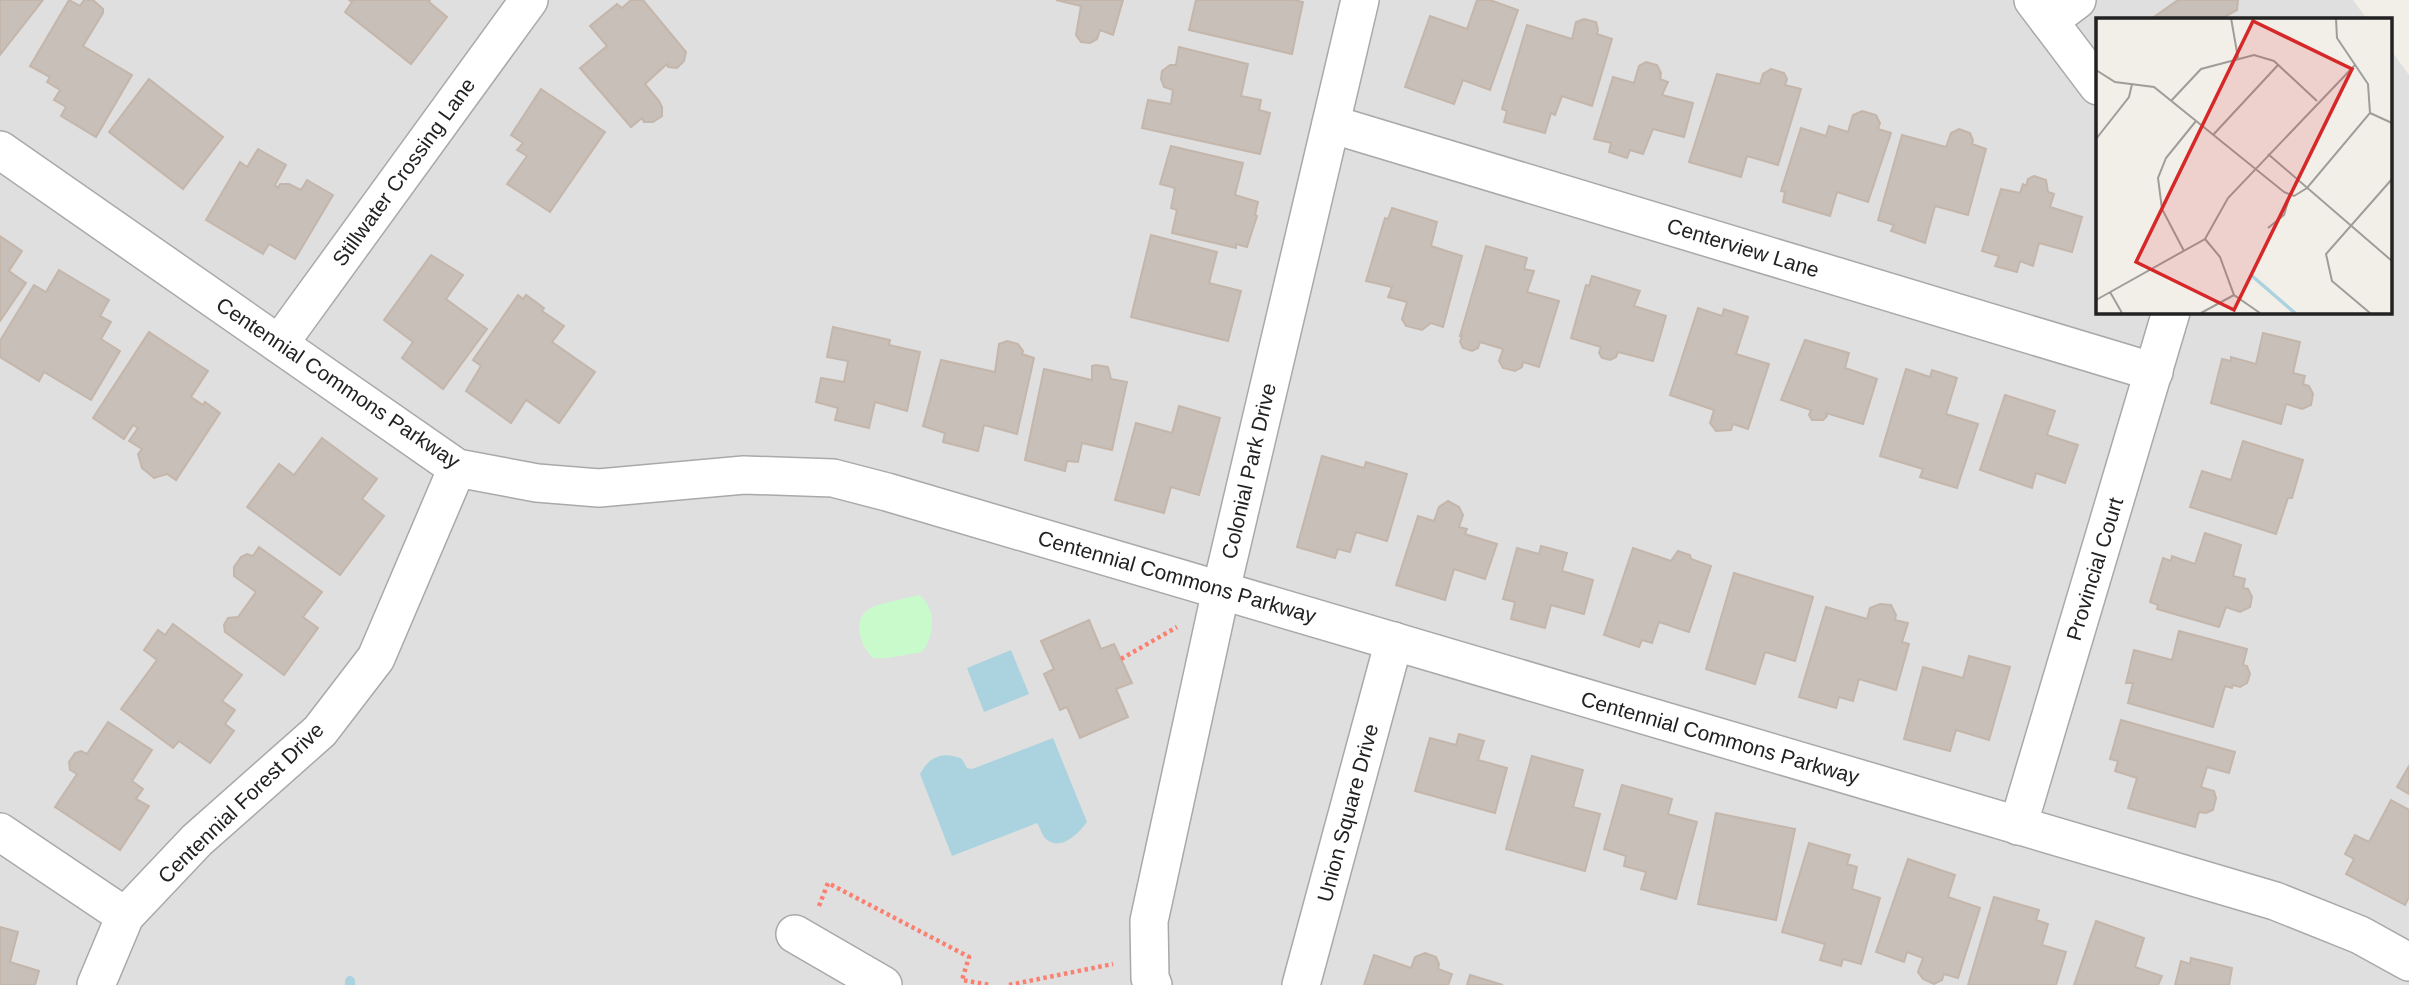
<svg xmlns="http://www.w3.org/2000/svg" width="2409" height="985" font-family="Helvetica,sans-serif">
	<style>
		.residential { fill: #e0dfdf }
		.park { fill: #c8facc }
		.water { fill: #aad3df }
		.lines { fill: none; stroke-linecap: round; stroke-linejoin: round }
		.stream { stroke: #aad3df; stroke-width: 10 }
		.building { fill: #c7bfb8; stroke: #c4b6ab; stroke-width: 2 }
		.minor-casing { stroke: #a9a9a9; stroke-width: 40 }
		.path { stroke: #fa8072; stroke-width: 4.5; stroke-dasharray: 3.5 3.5; stroke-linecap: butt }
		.minor { stroke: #fff; stroke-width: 37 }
		.labels { text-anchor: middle; stroke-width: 7; stroke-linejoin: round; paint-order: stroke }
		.street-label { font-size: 21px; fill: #222; stroke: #fff }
		.inset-river { fill: none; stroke: #aad3df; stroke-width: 3.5 }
		.inset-road { fill: none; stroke: #9f9d99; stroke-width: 2 }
		.view { fill: #d62828; fill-opacity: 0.15; stroke: #d62828; stroke-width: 3.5 }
		.inset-edge { fill: none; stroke: #222; stroke-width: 3.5 }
	</style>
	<rect width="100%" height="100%" fill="#f2efe9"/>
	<path class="residential" d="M0 0H2353L2367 19H2098V312H2390V49L2409 75V985H0Z"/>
	<path class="park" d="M919 595C937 608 935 636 922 652L888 658H873C861 646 851 621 869 609 878 603 908 598 919 595Z"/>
	<g class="water">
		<path d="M1011 650 1029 694 984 712 967 668Z"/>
		<path d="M1053 738 1087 822C1079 833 1061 852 1046 839 1042 836 1040 827 1037 823L952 856 920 774C929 756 944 751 962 759L967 768 972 769Z"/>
	</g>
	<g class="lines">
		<path class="stream" d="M350 985V981"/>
	</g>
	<g class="building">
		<path d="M0 0H43L0 55Z"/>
		<path d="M69 0 80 6 84 0H93L103 9V13L83 46 132 75 96 137 61 116 66 107 54 100 60 90 47 82 50 77 30 66Z"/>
		<path d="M349 0H430L429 2 447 17 411 64 345 12 352 2Z"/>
		<path d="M631 0H643L686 52 684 61 677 68 668 67 667 64 645 84 659 101 662 107V116L653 122H644L642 118 631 127 580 68 607 46 590 26 617 4 622 8Z"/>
		<path d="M1056 0H1123L1113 35 1100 30 1097 39 1090 43 1081 42 1076 35 1081 6Z"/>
		<path d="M1196 0H1293L1303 2 1292 54 1189 30Z"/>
		<path d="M1477 0H1490L1518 10 1490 90 1463 80 1454 104 1405 87 1430 16 1467 29Z"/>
		<path d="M2178 0H2238L2237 10 2224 17 2226 19H2151Z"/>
		<path d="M1584 19 1596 22 1598 30 1597 34 1612 39 1592 106 1562 96 1555 115 1551 113 1545 133 1504 122 1507 111 1502 109 1527 25 1572 39 1576 22Z"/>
		<path d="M1179 47 1248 64 1241 96 1261 100 1259 110 1270 113 1260 154 1142 128 1148 100 1171 104 1173 90 1164 87 1161 79 1162 71 1170 65H1176Z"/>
		<path d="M1646 62 1657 65 1661 73 1660 79 1668 82 1662 95 1693 103 1684 137 1653 129 1643 154 1630 150 1627 158 1609 152 1611 143 1594 139 1613 77 1634 83 1639 66Z"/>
		<path d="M1771 69 1784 73 1787 79 1785 85 1801 89 1778 165 1747 156 1741 177 1689 162 1717 74 1760 84 1763 74Z"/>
		<path d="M149 79 223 137 183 189 109 132Z"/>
		<path d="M541 89 605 132 550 212 507 184 527 156 517 150 523 143 511 135Z"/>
		<path d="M1862 111 1876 115 1880 123 1878 129 1891 133 1868 202 1837 192 1830 216 1783 202 1785 192 1781 191 1801 128 1826 136 1829 126 1848 132 1853 115Z"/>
		<path d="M1959 129 1970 133 1973 140 1972 144 1986 149 1968 215 1935 206 1925 243 1891 231 1894 225 1878 220 1902 135 1946 147 1951 133Z"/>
		<path d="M1171 146 1243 163 1235 195 1258 202 1255 215 1257 216 1247 247 1236 244V248L1172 233 1177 210 1171 208 1175 188 1160 184Z"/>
		<path d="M258 149 286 165 275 185 278 188 280 184H289L301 190 307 180 333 195 295 259 269 244 263 254 206 220 240 162 247 167Z"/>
		<path d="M2034 176 2046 180 2048 192 2054 194 2050 207 2082 217 2072 252 2039 243 2033 266 2020 261 2017 272 1995 266 1999 256 1982 251 2001 189 2020 193 2023 184 2026 186 2028 179Z"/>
		<path d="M1392 208 1437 222 1431 246 1462 256 1443 327 1431 323 1422 330 1406 326 1402 319 1407 302 1388 297 1392 287 1366 281 1385 218 1388 219Z"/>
		<path d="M1151 235 1217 252 1209 283 1241 291 1228 341 1131 317Z"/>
		<path d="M0 236 22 251 9 271 26 283 0 321Z"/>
		<path d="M1486 246 1527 258 1524 269 1534 271 1527 292 1559 301 1539 367 1523 362 1522 367 1515 371 1503 368 1499 361 1503 349 1480 342 1478 348 1472 351 1463 348 1460 342 1462 336H1460Z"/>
		<path d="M431 255 463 275 446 299 487 329 443 389 402 358 413 342 384 320Z"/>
		<path d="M59 270 109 300 100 316 111 322 101 339 120 351 91 400 44 372 39 381 0 357V341L34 285 46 292Z"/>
		<path d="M1592 276 1640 291 1634 306 1666 316 1653 361 1618 352 1616 357 1610 360 1602 358 1599 353 1601 347 1571 338 1586 285 1589 286Z"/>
		<path d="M518 295 523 299 526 295 544 308 542 311 564 326 552 342 595 372 559 423 526 400 511 423 466 391 481 366 473 360Z"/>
		<path d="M1698 308 1722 316 1724 309 1748 317 1736 354 1769 364 1748 429 1733 424 1731 430 1716 431 1710 423 1714 410 1670 395Z"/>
		<path d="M833 327 890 340 889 345 920 352 907 411 875 402 869 428 835 420 838 408 816 402 821 378 844 382 848 361 827 357Z"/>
		<path d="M149 332 208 371 191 397 203 405 205 402 220 413 176 480 167 474 154 478 142 468 138 454 142 449 129 441 138 428 133 425 124 439 93 418Z"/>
		<path d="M2263 333 2300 342 2293 373 2305 376 2303 384 2309 386 2313 394 2311 405 2302 409 2286 404 2281 424 2211 403 2222 359 2231 361V357L2256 364Z"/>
		<path d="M1805 340 1849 353 1845 368 1877 379 1863 424 1826 413 1827 416 1823 420H1812L1809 415 1811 410 1781 400Z"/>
		<path d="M1007 341 1018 344 1023 351 1022 354 1034 358 1017 434 984 425 978 451 943 442 945 433 923 426 941 360 995 372 999 344Z"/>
		<path d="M1096 365 1108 367 1111 379 1127 382 1112 450 1082 443 1078 462 1067 461 1065 471 1025 460 1044 369 1092 380V366Z"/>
		<path d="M1906 369 1930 377 1932 370 1957 378 1946 414 1978 424 1957 488 1920 477 1923 469 1880 456Z"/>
		<path d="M2005 395 2055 411 2047 435 2078 445 2065 483 2036 473 2032 488 1980 470Z"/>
		<path d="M1179 406 1220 418 1199 495 1171 487 1164 513 1115 500 1136 423 1172 433Z"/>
		<path d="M322 438 377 479 362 499 384 516 340 575 247 507 279 464 294 475Z"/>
		<path d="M2243 441 2303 460 2292 498H2288L2276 534 2190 507 2202 471 2231 480Z"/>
		<path d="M1322 456 1364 468 1366 462 1407 474 1387 541 1356 532 1350 552 1338 549 1335 558 1297 547Z"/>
		<path d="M1448 501 1459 507 1463 515 1459 527 1467 529 1465 534 1497 544 1485 579 1454 569 1445 600 1396 585 1418 516 1434 521 1439 507Z"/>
		<path d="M2205 533 2241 545 2233 576 2245 579 2243 588 2248 589 2252 597 2250 607 2240 612 2226 607 2219 627 2157 609 2158 605 2150 602 2163 558 2171 561 2172 556 2195 564Z"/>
		<path d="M1541 546 1567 553 1562 571 1593 580 1584 614 1551 605 1545 628 1511 619 1515 602 1503 599 1517 548 1539 554Z"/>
		<path d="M259 547 322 592 303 617 318 628 284 675 225 632 224 625 228 618 238 617 256 592 234 576V567L241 557 247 554 253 556Z"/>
		<path d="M1633 548 1671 561 1678 551 1690 555 1691 559 1711 566 1689 632 1659 622 1652 643 1642 640 1639 647 1604 635Z"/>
		<path d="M1734 573 1813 597 1795 661 1765 652 1755 684 1706 669Z"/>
		<path d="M1880 604 1891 605 1896 615 1895 620 1908 623 1902 642 1909 644 1896 690 1859 679 1853 701 1839 697 1836 708 1799 697 1826 607 1867 619 1870 608Z"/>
		<path d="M1089 620 1101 649 1114 644 1132 683 1116 689 1128 717 1080 738 1067 707 1060 710 1044 674 1054 669 1041 641Z"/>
		<path d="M173 624 242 675 222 701 235 710 225 724 234 731 210 763 179 741 173 748 121 709 157 660 144 650 158 630 165 635Z"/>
		<path d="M2179 631 2247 649 2243 665 2247 666 2250 674 2247 683 2240 687 2233 685 2232 688 2225 686 2213 727 2128 703 2133 683H2126L2134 650 2172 660Z"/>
		<path d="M1969 656 2010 667 1989 740 1956 730 1950 751 1904 739 1923 667 1963 678Z"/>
		<path d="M2121 720 2235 752 2229 773 2207 767 2201 787 2214 791 2216 798 2213 810 2206 813 2199 812 2195 827 2128 808 2137 778 2115 771 2118 761 2110 759Z"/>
		<path d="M108 722 152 750 132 781 143 789 136 799 149 806 120 850 55 807 77 774 70 770 69 762 75 753 81 751 87 754Z"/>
		<path d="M1459 734 1484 741 1478 760 1507 768 1495 813 1415 791 1430 738 1456 745Z"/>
		<path d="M1532 756 1583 770 1573 807 1600 814 1585 871 1506 849Z"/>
		<path d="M2409 766V794L2397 787Z"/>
		<path d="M1622 785 1672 799 1668 814 1697 822 1676 899 1641 889 1646 872 1624 866 1626 856 1604 849Z"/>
		<path d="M2391 800 2409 810V897L2405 905 2346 874 2354 859 2345 854 2355 835 2369 842Z"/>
		<path d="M1716 813 1795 829 1776 920 1698 904Z"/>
		<path d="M1809 843 1850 855 1847 864 1857 867 1852 889 1880 898 1861 964 1843 959 1841 966 1820 960 1825 944 1782 932Z"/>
		<path d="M1908 859 1955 875 1948 897 1980 908 1958 978 1944 974 1942 980 1934 984 1923 979 1918 972 1923 958 1907 952 1904 962 1876 952Z"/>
		<path d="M1994 897 2039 910 2036 920 2048 924 2042 945 2066 952 2056 985H1968Z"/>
		<path d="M2096 921 2144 938 2135 967 2162 976 2158 985H2074Z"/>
		<path d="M0 927 18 932 10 962 39 971 35 985H0Z"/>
		<path d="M1425 953 1436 957 1439 964 1438 969 1452 974 1448 985H1364L1374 955 1411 968 1415 957Z"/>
		<path d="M2191 958 2232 968 2229 985H2175L2181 961 2190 964Z"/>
		<path d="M1470 975 1503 985H1467Z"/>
	</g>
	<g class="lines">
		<g class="minor-casing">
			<g id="minor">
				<path d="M2033 0 2098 86"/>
				<path d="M2049 21 2077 0"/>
				<path d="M1331 124 2154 372"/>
				<path d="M0 150 457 468 537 483 599 488 744 475 833 478 887 492 2275 901 2360 935 2409 962"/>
				<path d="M279 344 529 0"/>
				<path d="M2018 826 2171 312"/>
				<path d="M0 832 125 916"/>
				<path d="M795 934 883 985"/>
				<path d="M96 985 125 916 197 840 320 731 376 658 457 468"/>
				<path d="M1153 985 1150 978 1149 921 1221 590 1360 0"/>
				<path d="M1301 985 1394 641"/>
			</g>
		</g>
		<g class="path">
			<path d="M1121 659 1177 627"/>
			<path d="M819 906 828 883 969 957 962 980 990 985"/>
			<path d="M1009 985 1113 964"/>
		</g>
		<use href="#minor" class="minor"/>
	</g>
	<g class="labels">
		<g class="street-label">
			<text transform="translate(404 172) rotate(-54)" y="7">Stillwater Crossing Lane</text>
			<text transform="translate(1743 248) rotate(17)" y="7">Centerview Lane</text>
			<text transform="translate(338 383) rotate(34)" y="7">Centennial Commons Parkway</text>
			<text transform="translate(1249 471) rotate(-77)" y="7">Colonial Park Drive</text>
			<text transform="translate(2095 569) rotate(-73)" y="7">Provincial Court</text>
			<text transform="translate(1177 577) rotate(16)" y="7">Centennial Commons Parkway</text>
			<text transform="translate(1720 738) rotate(16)" y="7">Centennial Commons Parkway</text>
			<text transform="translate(241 803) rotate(-44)" y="7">Centennial Forest Drive</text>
			<text transform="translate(1348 813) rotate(-75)" y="7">Union Square Drive</text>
		</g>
	</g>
	<g transform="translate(2096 18)">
		<rect width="296" height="296" fill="#f2efe9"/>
		<path class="inset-river" d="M155 257 199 295"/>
		<path class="inset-road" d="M135 0 142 40M0 52 19 64 58 69 188 174 198 178 211 170 274 95 272 66 241 20 240 0M75 83 105 51 158 37 178 43 221 83M274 95 296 105M117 117 182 47M0 121 33 79 36 66M172 136 296 243M172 210 188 197 194 177M109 221 124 239 138 277 164 295M88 233 66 191 62 160 70 140 100 103M14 274 26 295M0 282 109 221 132 180 259 47M105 295 138 277M274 295 236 263 230 236 296 161"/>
		<path class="view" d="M157 3 256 51 138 292 40 244Z"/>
		<rect width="296" height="296" class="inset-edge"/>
	</g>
</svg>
